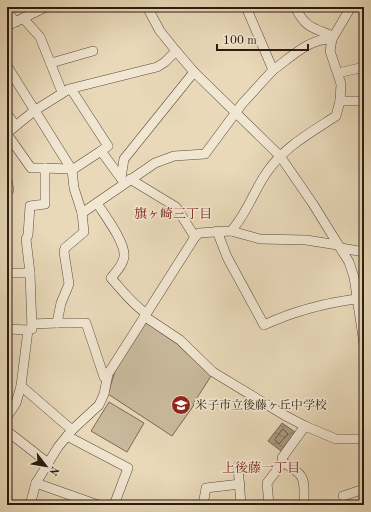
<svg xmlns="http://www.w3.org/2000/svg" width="371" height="512" font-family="'Old Standard TT','Noto Serif JP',serif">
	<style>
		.pitch { fill: #c9b99c; stroke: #7a6a56 }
		.water { fill: url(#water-waves); stroke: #766652 }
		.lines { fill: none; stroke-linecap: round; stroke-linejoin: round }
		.shore { stroke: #6a5a47; stroke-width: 1 }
		.minor-casing { stroke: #5a4a3a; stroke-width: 10 }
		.minor { stroke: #f1e6d2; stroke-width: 9 }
		.labels { text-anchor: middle; stroke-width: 3.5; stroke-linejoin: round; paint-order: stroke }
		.poi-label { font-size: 12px; fill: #2b1b0f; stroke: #f1e6d2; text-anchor: start }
		.neighbourhood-label { font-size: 13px; fill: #7a1f14; stroke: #f1e6d2 }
	</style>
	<defs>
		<pattern id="water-waves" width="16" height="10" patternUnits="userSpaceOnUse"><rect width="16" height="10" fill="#a8987f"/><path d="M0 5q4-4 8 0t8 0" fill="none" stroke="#897b66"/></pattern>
	</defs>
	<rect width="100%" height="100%" fill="#e9d9b9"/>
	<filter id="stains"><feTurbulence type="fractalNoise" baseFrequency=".005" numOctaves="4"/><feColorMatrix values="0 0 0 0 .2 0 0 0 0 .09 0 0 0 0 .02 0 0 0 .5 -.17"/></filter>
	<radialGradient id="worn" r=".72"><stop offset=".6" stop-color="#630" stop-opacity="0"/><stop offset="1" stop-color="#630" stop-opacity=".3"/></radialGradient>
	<g class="pitch">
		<path d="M144 323H147L176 343 211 376 193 404 194 405 172 436 108 394 115 371Z"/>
		<path d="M109 402 144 423 127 452 91 431Z"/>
	</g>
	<path class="water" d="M282 423 295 432 281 451 268 441Z"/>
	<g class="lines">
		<path class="shore" d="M283 429 288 434 279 444 275 440Z"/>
		<g class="minor-casing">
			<g id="minor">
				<path d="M147 7 160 31 176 51 194 72 280 156 313 204 349 262 354 277 364 344"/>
				<path d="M295 7C305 27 311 27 330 35L332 39"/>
				<path d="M7 12 16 22"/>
				<path d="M23 18 40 37 62 92"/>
				<path d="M7 26 46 7"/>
				<path d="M51 63 93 51"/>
				<path d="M7 66 72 170 74 188 82 213 155 163 174 156 205 154 242 104 273 70 246 7"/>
				<path d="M273 70C290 58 309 38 332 39"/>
				<path d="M338 73 364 67"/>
				<path d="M71 89 108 146 101 151 123 181"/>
				<path d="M340 101H364"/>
				<path d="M7 114 15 125"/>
				<path d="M7 133 34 111 69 89 157 67 165 62 176 51"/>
				<path d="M7 134 31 168H45"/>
				<path d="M72 170 101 151"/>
				<path d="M121 178 124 159 194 72"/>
				<path d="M130 179 176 207 195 237"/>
				<path d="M7 180 9 190"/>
				<path d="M97 203C105 216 126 243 124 257 123 265 116 272 111 278 122 290 133 305 146 313"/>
				<path d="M217 231 227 257 264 325C292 312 326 303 356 299"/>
				<path d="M231 231 260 239 306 240 338 245"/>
				<path d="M341 248 364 252"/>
				<path d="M7 273H30L32 329 28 330 21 386 72 430"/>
				<path d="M30 273 26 239 28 235 30 206 45 204V168L69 169 71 168"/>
				<path d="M144 316 180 340 213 372 284 415 305 426 336 439H364"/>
				<path d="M57 323H86L104 377 106 379"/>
				<path d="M32 324 57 323 61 303 69 284 64 252 65 248 84 232 82 213"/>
				<path d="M7 329 28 330"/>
				<path d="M7 417 16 403 21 386"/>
				<path d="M7 431 48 463"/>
				<path d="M67 436 128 468 114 505"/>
				<path d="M283 462C307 477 304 477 304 505"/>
				<path d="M238 466 241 505"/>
				<path d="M36 483 98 505"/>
				<path d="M343 496 364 489"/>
				<path d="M30 505 36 483 58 447 72 430 99 405 104 394 108 374 195 237 199 233 231 231C246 215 253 193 265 175 282 148 310 133 336 116L340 101 341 84 330 51 332 39 351 7"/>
				<path d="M203 505 206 488 240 484"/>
				<path d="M269 505 267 483 283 462 282 458 305 426"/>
			</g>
		</g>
		<use href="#minor" class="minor"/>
	</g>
	<defs>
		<g id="school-disc" transform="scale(1)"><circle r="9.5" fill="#8f2418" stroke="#f1e6d2"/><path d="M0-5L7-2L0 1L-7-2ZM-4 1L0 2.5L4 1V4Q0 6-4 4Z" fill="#fff"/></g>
	</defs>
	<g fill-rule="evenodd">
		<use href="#school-disc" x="181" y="405"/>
	</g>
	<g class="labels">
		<g class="poi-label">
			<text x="195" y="409">米子市立後藤ヶ丘中学校</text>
		</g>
		<g class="neighbourhood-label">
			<text x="173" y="218">旗ヶ崎三丁目</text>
			<text x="261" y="472">上後藤一丁目</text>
		</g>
	</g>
	<rect width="371" height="512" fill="none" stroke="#e9d9b9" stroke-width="24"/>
	<rect x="8" y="8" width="355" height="496" fill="none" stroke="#2b1b0f" stroke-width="2"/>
	<rect x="12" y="12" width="347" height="488" fill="none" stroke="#2b1b0f"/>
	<g transform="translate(46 466) rotate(121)" stroke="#f1e6d2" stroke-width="3" paint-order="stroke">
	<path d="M0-3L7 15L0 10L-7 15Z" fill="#2b1b0f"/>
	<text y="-6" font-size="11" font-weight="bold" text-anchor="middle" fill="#2b1b0f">N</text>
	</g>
	<path d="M217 44v6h91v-6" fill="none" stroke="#2b1b0f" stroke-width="2"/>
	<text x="223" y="44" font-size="12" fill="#2b1b0f" stroke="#f1e6d2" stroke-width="3" paint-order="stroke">100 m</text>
	<rect width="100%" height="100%" filter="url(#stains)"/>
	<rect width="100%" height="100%" fill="url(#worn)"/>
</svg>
